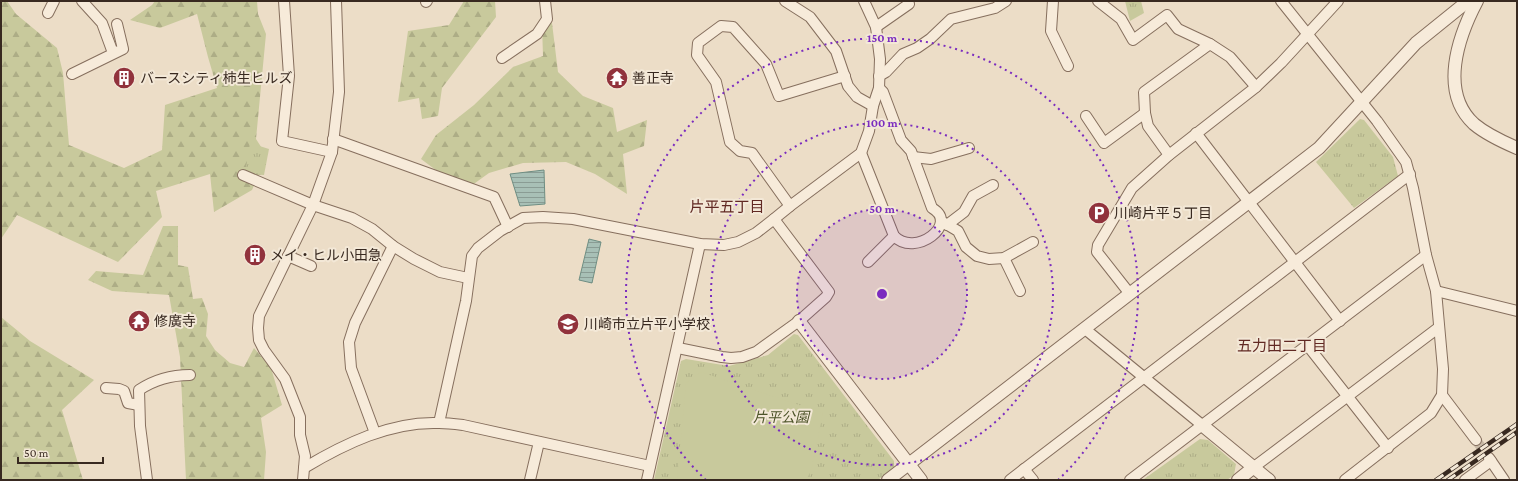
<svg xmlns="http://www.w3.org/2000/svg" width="1518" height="481" font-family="'Crimson Pro','Noto Sans JP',serif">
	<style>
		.forest { fill: url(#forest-firs) }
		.park { fill: url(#park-tufts) }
		.pitch { fill: #c8c99c }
		.water { fill: url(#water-rules); stroke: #6f8e83 }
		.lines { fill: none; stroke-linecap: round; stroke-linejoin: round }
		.minor-tunnel { stroke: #c8b9a6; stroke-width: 10; stroke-dasharray: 10 5; stroke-linecap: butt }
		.minor-casing { stroke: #866f5e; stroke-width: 12 }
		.tertiary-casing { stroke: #866f5e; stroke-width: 14 }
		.minor { stroke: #f7ebda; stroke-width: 10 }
		.tertiary { stroke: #f7ebda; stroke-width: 12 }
		.rail-casing { stroke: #382920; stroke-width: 4.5 }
		.rail { stroke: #f3e8d7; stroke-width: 3; stroke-dasharray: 9; stroke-linecap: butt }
		.ring { fill: none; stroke: #7b2cbf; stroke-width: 2; stroke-dasharray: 2 4 }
		.labels { text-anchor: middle; stroke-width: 4; stroke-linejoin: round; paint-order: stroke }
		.poi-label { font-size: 14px; fill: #382920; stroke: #f3e8d7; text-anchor: start }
		.park-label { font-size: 14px; font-style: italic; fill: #4c5328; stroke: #f3e8d7 }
		.neighbourhood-label { font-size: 15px; fill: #612923; stroke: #f3e8d7 }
		.centre { fill: #7b2cbf; stroke: #f3e8d7; stroke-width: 2 }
		.ring-label { font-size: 12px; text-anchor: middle; font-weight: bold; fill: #7b2cbf; stroke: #f3e8d7; stroke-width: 4; stroke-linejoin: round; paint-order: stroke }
	</style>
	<defs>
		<pattern id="forest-firs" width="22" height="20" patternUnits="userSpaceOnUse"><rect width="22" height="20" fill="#c8c99c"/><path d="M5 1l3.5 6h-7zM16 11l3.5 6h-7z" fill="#adad86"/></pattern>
		<pattern id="park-tufts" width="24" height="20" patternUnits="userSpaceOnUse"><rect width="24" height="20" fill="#c8c99c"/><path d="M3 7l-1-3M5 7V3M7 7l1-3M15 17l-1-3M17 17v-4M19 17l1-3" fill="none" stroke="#adad86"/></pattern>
		<pattern id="water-rules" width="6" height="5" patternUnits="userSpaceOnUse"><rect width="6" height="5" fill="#a8c0b6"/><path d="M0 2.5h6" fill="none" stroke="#8a9c94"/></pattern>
	</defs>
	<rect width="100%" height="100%" fill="#ecddc7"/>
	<g class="forest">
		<path d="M1 1H7L16 14 57 48 63 73 69 145 124 168 162 150 165 105 217 88 208 57 197 14 160 28 130 20 152 5 155 1H257L258 14 266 34 256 139 267 156 252 190 214 212 210 174 156 191 162 217 118 262 17 215 1 239Z"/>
		<path d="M464 1H495L496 17 442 88 438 116 422 119 419 98 398 102 408 31 449 25Z"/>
		<path d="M552 23 558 72 583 96 613 108 617 132 647 120 644 146 623 154 627 194 595 174 566 162 523 163 489 173 464 191 421 159 436 135 474 105 513 67 543 56 542 26Z"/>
		<path d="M163 226H178V265L188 267 193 299 202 298 208 314 206 336 215 350 230 363 244 367 254 348 271 368 282 405 261 418 266 452 264 480H186L180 357 169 295 112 291 88 280 96 271 143 275Z"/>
		<path d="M1 317 30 341 94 380 62 410 83 480H1Z"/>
	</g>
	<g class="park">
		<path d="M1125 1H1141L1144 13 1130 21Z"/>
		<path d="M1360 119 1364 120 1393 157 1398 176 1354 208 1316 162Z"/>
		<path d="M250 143 269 149 264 175 245 174Z"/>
		<path d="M794 334 798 335 894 461V467L878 480H654L681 361 686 359 729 366 768 355Z"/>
		<path d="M1200 439 1208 440 1236 464 1234 475 1227 480 1144 479Z"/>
	</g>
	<path class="pitch" d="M701 372 823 413 811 471 806 480H677L686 383Z"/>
	<g class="water">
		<path d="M544 170 545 204 520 206 510 174Z"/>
		<path d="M589 239 601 242 592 283 579 280Z"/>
	</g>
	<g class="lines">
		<path class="minor-tunnel" d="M1476 440 1489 458"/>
		<g class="minor-casing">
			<g id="minor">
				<path d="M82 1 102 23 113 53"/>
				<path d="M284 1 289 76 282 141 332 152"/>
				<path d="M785 1 810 17 836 51 848 86 857 97 873 106"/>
				<path d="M1053 1 1051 31 1068 66"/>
				<path d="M1098 1 1121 19 1133 40 1167 15 1178 29 1210 44"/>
				<path d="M1281 1 1377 121 1406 162 1413 188 1426 255 1436 291 1443 369 1442 395 1431 413 1345 480"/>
				<path d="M426 2 427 1"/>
				<path d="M48 13 54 1"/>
				<path d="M876 27 909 4"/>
				<path d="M502 58 537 34 547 19 545 1"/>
				<path d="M72 74 123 49 117 24"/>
				<path d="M879 76 886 72 903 54 917 48 930 39 951 19 995 8 1006 1"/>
				<path d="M1086 116 1104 143 1145 113"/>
				<path d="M1196 133 1340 321"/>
				<path d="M333 139 494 197 508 227"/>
				<path d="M861 153 894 236C915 258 960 224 932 208L911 151 901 140 883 92 879 88"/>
				<path d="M1169 155 1148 126 1145 113 1144 92 1210 44 1230 57 1256 87"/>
				<path d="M913 157 931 159 969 148"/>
				<path d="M243 175 313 205 352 218 372 229 393 246 414 259 440 272 468 278"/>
				<path d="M790 206 752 153 740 151 730 142 716 82 697 55 698 43 721 26 733 27 766 64 779 96 845 76"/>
				<path d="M941 221 958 231 966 247 977 256 989 259 1004 258 1033 242"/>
				<path d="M947 225 964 212 973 196 993 185"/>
				<path d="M288 256 311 266"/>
				<path d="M1004 258 1020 291"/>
				<path d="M868 262 894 236"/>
				<path d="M1436 291 1517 311"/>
				<path d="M1130 294 1097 252 1098 245 1132 188 1169 155 1256 87 1281 63 1338 1"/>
				<path d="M1085 329 1202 425"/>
				<path d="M1308 346 1388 448"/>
				<path d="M678 348 722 357 731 358 742 357 756 352 799 321 826 297 829 292 774 219"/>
				<path d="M106 388 119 389 124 391 128 403 139 405"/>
				<path d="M1442 395 1476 440"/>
				<path d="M439 423 466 301 472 256 478 248 500 231 523 218 543 217 573 219 700 244 724 245 738 242 756 233 774 219 790 206 861 153 869 131 873 106 879 88 880 59 876 27 864 1"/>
				<path d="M375 433 351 368 349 342 355 323 393 246"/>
				<path d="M1489 458 1504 480"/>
				<path d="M1254 467 1438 328"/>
				<path d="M304 468C344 444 391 421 439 423 447 423 455 424 463 425L650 466"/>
				<path d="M1024 469 1033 480"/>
				<path d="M147 480 140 426 139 390C154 380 172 375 190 375"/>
				<path d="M303 480 305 456 300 435V417L285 379 264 350 259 340 258 328 259 316 313 205 332 152 339 92 336 1"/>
				<path d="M530 480 539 442"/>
				<path d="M647 480 700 244"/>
				<path d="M1010 480 1410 174"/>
				<path d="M1130 480 1426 255"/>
				<path d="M1465 480 1491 461"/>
			</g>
		</g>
		<g class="tertiary-casing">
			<g id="tertiary">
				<path d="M1477 1C1458 37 1439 92 1474 124 1486 134 1503 142 1517 148"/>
				<path d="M799 321 921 480"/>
				<path d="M1202 425 1269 480"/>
				<path d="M888 480 1319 148 1416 43 1468 1"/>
				<path d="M1238 480 1254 467"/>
			</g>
		</g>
		<use href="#minor" class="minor"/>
		<use href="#tertiary" class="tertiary"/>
		<g class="rail-casing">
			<g id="rail">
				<path d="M1436 480 1517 424"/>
				<path d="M1448 480 1517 432"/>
			</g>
		</g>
		<use href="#rail" class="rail"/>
	</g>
	<circle cx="882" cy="294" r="85" fill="#7b2cbf" fill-opacity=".12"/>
	<g class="ring">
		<circle cx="882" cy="294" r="85"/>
		<circle cx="882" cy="294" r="171"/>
		<path d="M706 480A256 256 0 1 1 1058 480"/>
	</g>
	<defs>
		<g id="building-disc" transform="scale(1.15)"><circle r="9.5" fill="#91323c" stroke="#f3e8d7"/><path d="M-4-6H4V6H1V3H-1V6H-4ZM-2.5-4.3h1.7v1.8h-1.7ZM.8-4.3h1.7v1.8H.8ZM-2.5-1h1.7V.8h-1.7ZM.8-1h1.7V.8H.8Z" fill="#fff"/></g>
		<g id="temple-disc" transform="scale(1.15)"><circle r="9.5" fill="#91323c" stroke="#f3e8d7"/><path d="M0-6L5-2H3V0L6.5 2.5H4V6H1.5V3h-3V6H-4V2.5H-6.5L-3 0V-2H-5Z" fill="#fff"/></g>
		<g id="parking-disc" transform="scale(1.15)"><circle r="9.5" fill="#91323c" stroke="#f3e8d7"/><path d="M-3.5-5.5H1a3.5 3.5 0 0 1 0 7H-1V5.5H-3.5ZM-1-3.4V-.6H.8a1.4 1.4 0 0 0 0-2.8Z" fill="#fff"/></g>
		<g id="school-disc" transform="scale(1.15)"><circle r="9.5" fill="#91323c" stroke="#f3e8d7"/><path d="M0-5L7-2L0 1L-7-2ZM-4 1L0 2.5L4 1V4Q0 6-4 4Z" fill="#fff"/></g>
	</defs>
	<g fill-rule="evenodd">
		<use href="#building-disc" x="124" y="78"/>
		<use href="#temple-disc" x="617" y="78"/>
		<use href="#parking-disc" x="1099" y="213"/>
		<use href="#building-disc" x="255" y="255"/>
		<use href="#temple-disc" x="139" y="321"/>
		<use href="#school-disc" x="568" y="324"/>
	</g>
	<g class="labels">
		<g class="poi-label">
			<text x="140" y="83">バースシティ柿生ヒルズ</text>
			<text x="632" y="83">善正寺</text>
			<text x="1114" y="218">川崎片平５丁目</text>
			<text x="270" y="260">メイ・ヒル小田急</text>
			<text x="154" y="326">修廣寺</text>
			<text x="584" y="329">川崎市立片平小学校</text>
		</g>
		<g class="park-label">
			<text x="781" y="422">片平公園</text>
		</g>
		<g class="neighbourhood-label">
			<text x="727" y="212">片平五丁目</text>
			<text x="1282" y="351">五力田二丁目</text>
		</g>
	</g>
	<circle cx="882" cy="294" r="6" class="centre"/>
	<g class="ring-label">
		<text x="882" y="42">150 m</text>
		<text x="882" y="127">100 m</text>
		<text x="882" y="213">50 m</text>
	</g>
	<rect width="1518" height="481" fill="none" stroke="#382920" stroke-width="4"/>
	<path d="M18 457v6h85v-6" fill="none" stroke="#382920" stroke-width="2"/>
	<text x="24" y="457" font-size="12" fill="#382920" stroke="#f3e8d7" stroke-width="3" paint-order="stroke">50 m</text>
</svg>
